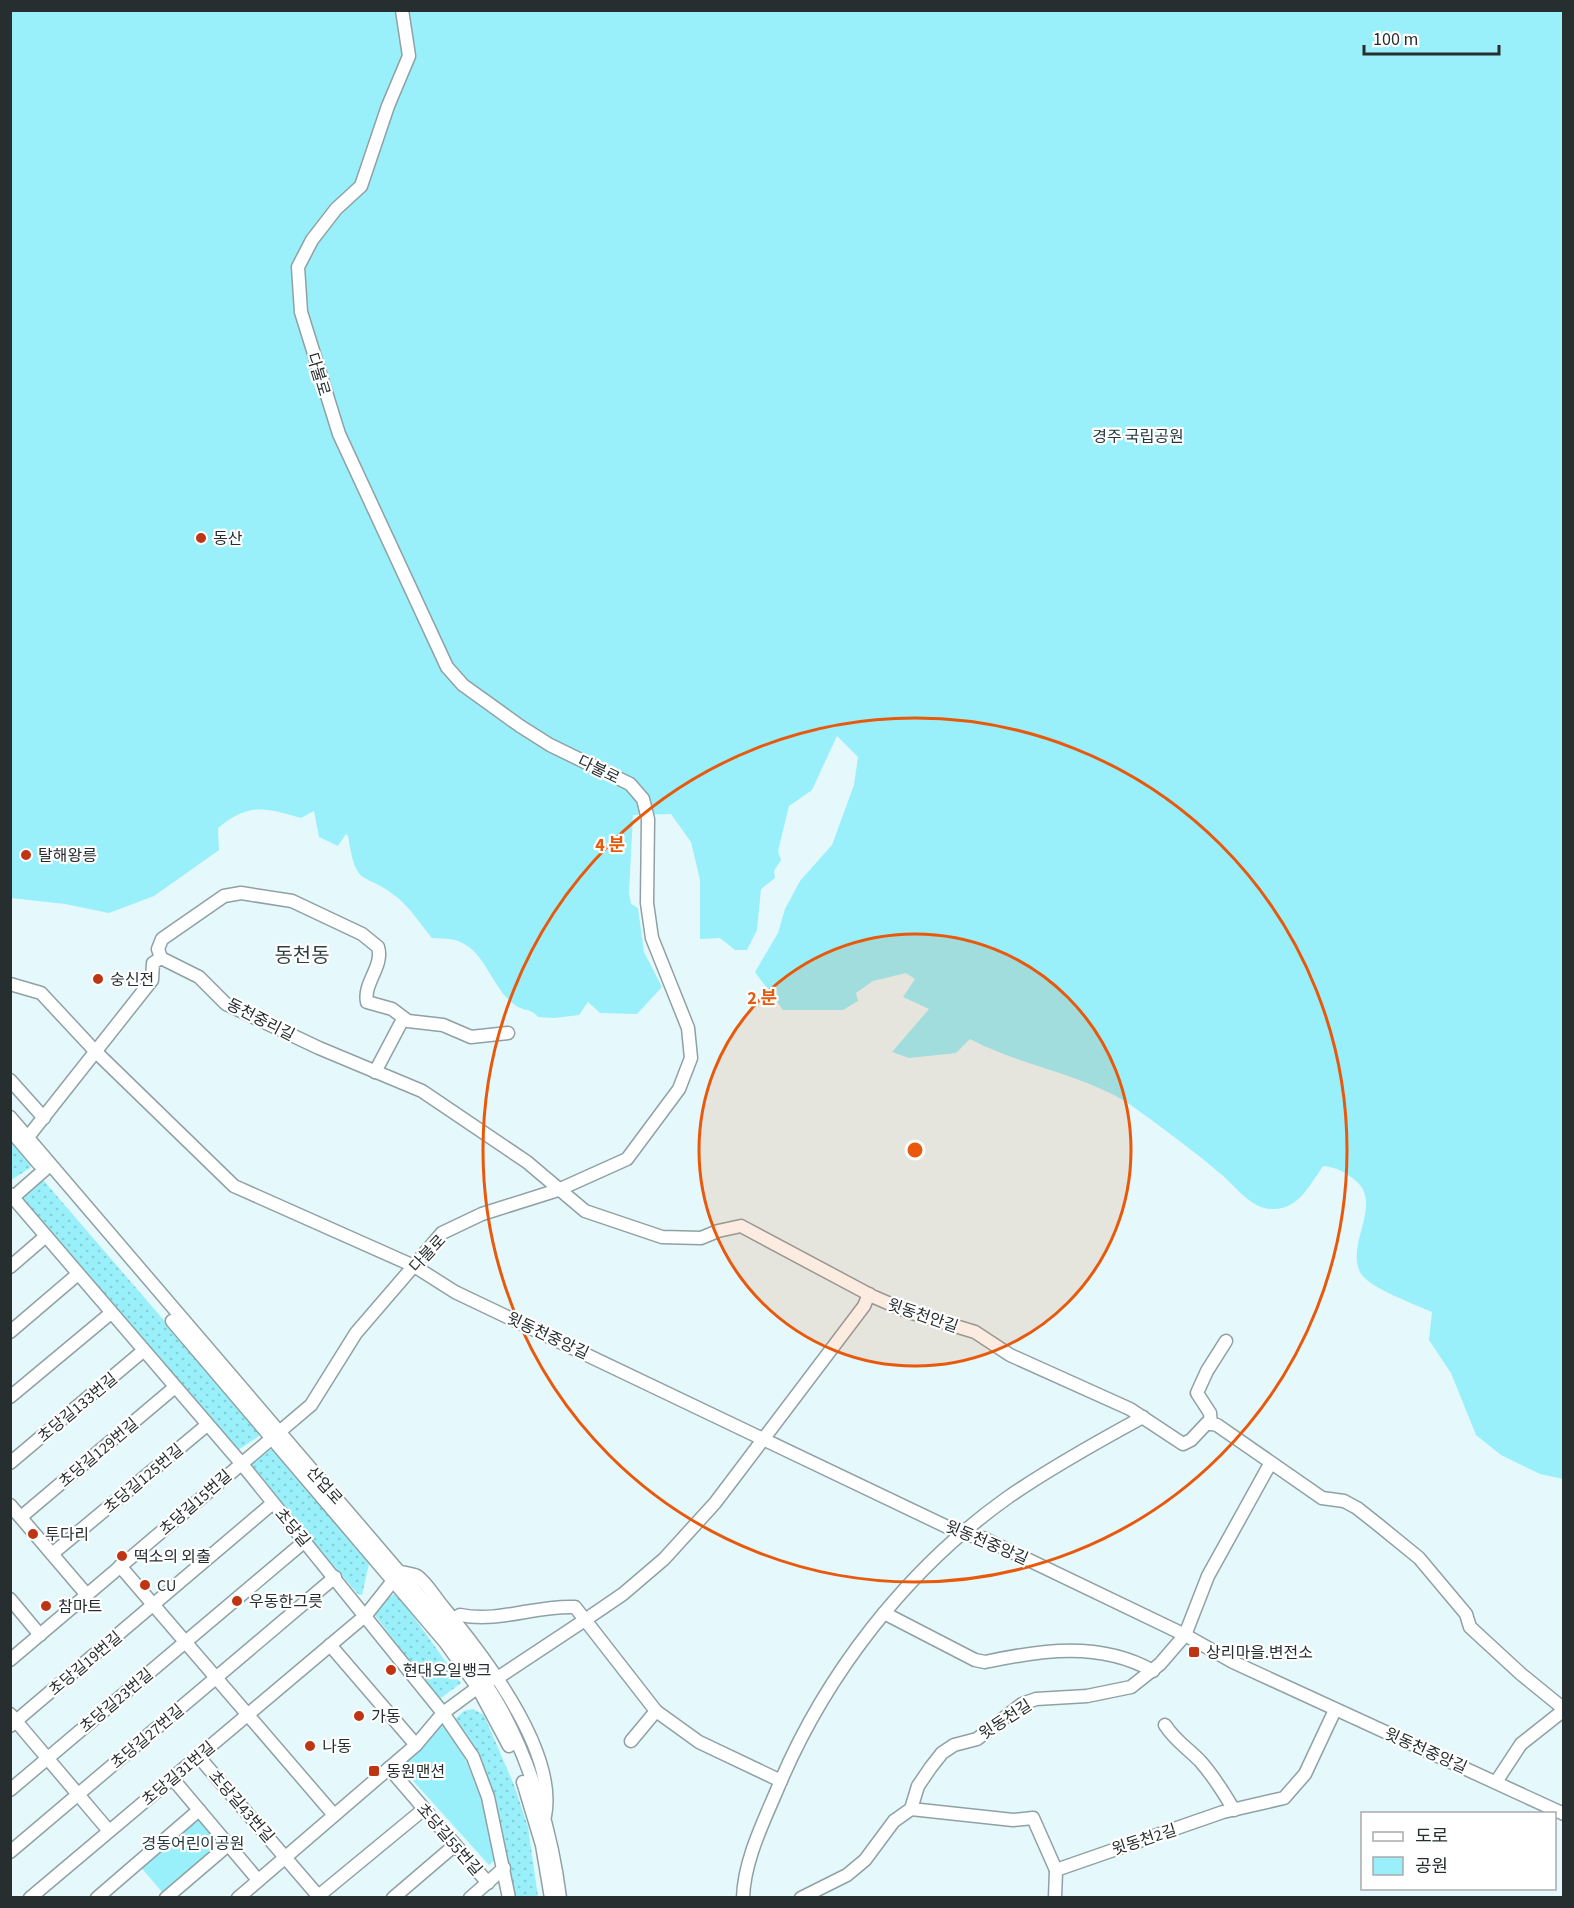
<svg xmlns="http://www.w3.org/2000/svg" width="1574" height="1908" font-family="'Source Sans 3','Noto Sans KR',sans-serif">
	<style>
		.grass { fill: url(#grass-dots) }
		.park { fill: #99f0fb }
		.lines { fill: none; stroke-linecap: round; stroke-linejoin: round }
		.minor-casing { stroke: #8fa1a4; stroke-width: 15 }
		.minor { stroke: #fff; stroke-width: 12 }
		.ring { fill: none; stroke: #e8590c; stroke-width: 3 }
		.poi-dot { fill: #bf3413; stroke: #fff; stroke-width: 2 }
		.labels { text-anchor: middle; stroke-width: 4.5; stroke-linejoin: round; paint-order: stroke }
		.street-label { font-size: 16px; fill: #272e2f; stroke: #fff }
		.park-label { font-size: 16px; fill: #233a3d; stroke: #fff }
		.poi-label { font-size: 16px; fill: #272e2f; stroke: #fff; text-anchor: start }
		.quarter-label { font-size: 20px; fill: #304042; stroke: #fff }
		.centre { fill: #e8590c; stroke: #fff; stroke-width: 3 }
		.ring-label { font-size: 18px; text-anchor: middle; font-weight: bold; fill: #e8590c; stroke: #fff; stroke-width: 4.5; stroke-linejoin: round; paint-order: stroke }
	</style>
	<defs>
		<pattern id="grass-dots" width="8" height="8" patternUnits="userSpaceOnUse" patternTransform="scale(1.5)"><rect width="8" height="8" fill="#99f0fb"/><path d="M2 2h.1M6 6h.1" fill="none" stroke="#84ced7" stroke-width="1.8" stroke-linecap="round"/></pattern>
	</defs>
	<rect width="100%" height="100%" fill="#e5f8fb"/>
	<g class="grass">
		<path d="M10 1138 32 1162 30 1168 11 1180Z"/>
		<path d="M40 1180 44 1181 260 1432 258 1437 238 1450H234L22 1201 23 1194Z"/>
		<path d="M269 1449 273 1450 369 1564 362 1595 358 1594 251 1470 252 1463Z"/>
		<path d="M394 1594 398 1595 461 1683 441 1698 437 1697 374 1614 376 1607Z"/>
		<path d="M473 1709 484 1715 514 1785 528 1827 538 1897H512C508 1833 485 1776 454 1720L464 1711Z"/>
	</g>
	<g class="park">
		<path d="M10 11H1563V1479L1540 1474 1501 1455 1476 1435 1451 1373 1429 1340 1432 1312C1415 1304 1368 1288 1360 1272 1346 1243 1383 1204 1356 1181 1344 1171 1338 1168 1323 1166 1309 1186 1298 1211 1270 1209 1250 1207 1236 1187 1222 1175 1194 1151 1164 1129 1135 1108 1091 1076 1020 1066 970 1039L956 1053 909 1058 892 1052 929 1009 903 997 915 979 906 973 873 981 856 993 858 1001 843 1010H783L755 972 778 933 785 909 800 881 832 845 854 785 858 757 837 736 812 790 789 806 778 851 781 860 774 871 775 878 761 889 757 930 747 950H735L720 938 700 939V880L691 842 671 814 633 815 629 893 631 904 638 908 644 952 662 987 637 1014 600 1013 588 1002 579 1015 554 1018 538 1017C532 1009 526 1011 518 1007 492 992 486 948 455 940 448 938 439 939 432 938 421 925 411 909 398 898 363 869 357 892 348 836L346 834 338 846 319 837 314 811 301 818C265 807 249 803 218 828L219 850 154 896 109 913 65 904 11 898Z"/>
		<path d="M447 1721C470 1765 486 1809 498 1857L489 1865 397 1763Z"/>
		<path d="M196 1815 221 1845 163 1893 138 1864Z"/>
	</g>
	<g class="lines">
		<g class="minor-casing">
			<g id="minor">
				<path d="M161 958 158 949 162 939 224 896 241 893 292 901 362 934 378 947C384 966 363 983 367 1002L392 1009 408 1021 443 1025 471 1037 508 1033"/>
				<path d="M10 984 41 993 95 1051 234 1186 414 1266 455 1292 962 1534 983 1538 1185 1635 1233 1662 1564 1814"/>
				<path d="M375 1072 403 1019"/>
				<path d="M10 1080 44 1118"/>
				<path d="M10 1117 454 1636C470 1660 487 1684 501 1709 532 1766 552 1834 560 1898"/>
				<path d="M10 1130 39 1164"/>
				<path d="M28 1137 152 980 153 963 161 958 199 977 226 1004 319 1048 422 1091 527 1162 585 1211 662 1237 701 1238 718 1231 741 1226 874 1297 909 1312 975 1332 1010 1355 1130 1409 1183 1444 1191 1440 1207 1423 1217 1425 1322 1498 1344 1501 1357 1508 1381 1527 1419 1558 1466 1614 1470 1627 1521 1674 1564 1709"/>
				<path d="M10 1194 241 1463 443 1713 473 1757 488 1797 509 1898"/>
				<path d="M10 1200 50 1165"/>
				<path d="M10 1267 46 1236"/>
				<path d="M172 1321 445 1642 478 1688 509 1746"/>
				<path d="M10 1332 78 1274"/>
				<path d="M10 1397 111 1313"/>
				<path d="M1211 1424 1210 1413 1197 1393 1207 1371 1226 1341"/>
				<path d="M10 1463 143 1351"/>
				<path d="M10 1505 87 1595"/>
				<path d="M21 1517 175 1387"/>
				<path d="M52 1554 207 1425"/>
				<path d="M120 1566 334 1815"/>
				<path d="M10 1599 40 1635"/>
				<path d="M884 1613 975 1660 985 1662C1041 1650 1100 1641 1153 1671"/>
				<path d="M453 1619 460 1615C500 1623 535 1605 575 1607L656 1711 699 1742 781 1781"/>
				<path d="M330 1645 416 1745"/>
				<path d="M10 1660 311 1405 356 1333 442 1233 482 1214 558 1190 627 1159 679 1089 691 1058 688 1028 652 938 647 903 648 819 643 799 630 784 550 745 520 726 463 685 447 667 339 434 301 312 298 267 312 240 336 209 361 186 388 106 409 56 402 10"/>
				<path d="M10 1714 109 1831"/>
				<path d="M1165 1725C1176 1742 1188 1748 1201 1762 1214 1777 1224 1793 1234 1810"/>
				<path d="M10 1726 273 1503"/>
				<path d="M631 1741 656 1711"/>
				<path d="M198 1756 320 1898"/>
				<path d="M389 1768 488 1883"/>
				<path d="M172 1778 258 1880"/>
				<path d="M523 1782 542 1845 551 1898"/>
				<path d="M1496 1782 1521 1744 1564 1710"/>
				<path d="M10 1790 305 1541"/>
				<path d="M911 1809 1013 1820 1033 1818 1056 1870 1223 1812 1284 1798 1305 1774 1335 1710"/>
				<path d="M10 1852 335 1577"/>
				<path d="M30 1898 366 1615 400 1572C405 1573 413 1574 417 1576 427 1583 436 1599 444 1608 484 1656 558 1751 545 1816"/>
				<path d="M97 1898 199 1810"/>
				<path d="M166 1898 228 1845"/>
				<path d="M238 1898 416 1745 443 1713 485 1682 502 1675 585 1620 623 1594 664 1559 715 1503 864 1306 869 1294"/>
				<path d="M316 1898 424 1809"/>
				<path d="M393 1898 455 1845"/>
				<path d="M470 1898 504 1868"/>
				<path d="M743 1898C744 1861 763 1823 777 1790 824 1676 906 1570 1007 1498 1050 1468 1097 1442 1143 1417"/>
				<path d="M801 1898 847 1875 865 1860 894 1821 911 1809 918 1786 931 1767 942 1753 954 1745 977 1739 1022 1704 1036 1699 1087 1696 1131 1687 1160 1664 1185 1635 1208 1576 1270 1464"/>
				<path d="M1055 1898 1056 1870"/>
			</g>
		</g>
		<use href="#minor" class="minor"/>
	</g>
	<circle cx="915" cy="1150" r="216" fill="#e8590c" fill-opacity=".12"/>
	<g class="ring">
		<circle cx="915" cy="1150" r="216"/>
		<circle cx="915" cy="1150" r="432"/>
	</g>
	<g class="poi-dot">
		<circle cx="201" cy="538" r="6"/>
		<circle cx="26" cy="855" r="6"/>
		<circle cx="98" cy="979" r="6"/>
		<circle cx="33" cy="1534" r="6"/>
		<circle cx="122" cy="1556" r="6"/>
		<circle cx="145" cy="1585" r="6"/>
		<circle cx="237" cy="1601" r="6"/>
		<circle cx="46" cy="1606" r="6"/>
		<rect x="1188" y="1646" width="12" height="12" rx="3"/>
		<circle cx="391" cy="1670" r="6"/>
		<circle cx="359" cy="1716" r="6"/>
		<circle cx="310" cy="1746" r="6"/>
		<rect x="368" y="1765" width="12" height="12" rx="3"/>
	</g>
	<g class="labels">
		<g class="street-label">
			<text transform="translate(319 374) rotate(73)" y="6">다불로</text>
			<text transform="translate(599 769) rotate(26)" y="6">다불로</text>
			<text transform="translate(261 1019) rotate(27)" y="6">동천중리길</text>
			<text transform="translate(427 1253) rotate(-47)" y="6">다불로</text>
			<text transform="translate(923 1315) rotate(19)" y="6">윗동천안길</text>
			<text transform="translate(548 1335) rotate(25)" y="6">윗동천중앙길</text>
			<text transform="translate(77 1407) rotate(-40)" y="6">초당길133번길</text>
			<text transform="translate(98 1452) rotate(-40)" y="6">초당길129번길</text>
			<text transform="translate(143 1478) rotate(-40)" y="6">초당길125번길</text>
			<text transform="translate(325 1485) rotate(48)" y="6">산업로</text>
			<text transform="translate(195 1502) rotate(-41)" y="6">초당길15번길</text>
			<text transform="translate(293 1527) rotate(50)" y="6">초당길</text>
			<text transform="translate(987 1542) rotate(23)" y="6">윗동천중앙길</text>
			<text transform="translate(85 1663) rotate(-40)" y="6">초당길19번길</text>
			<text transform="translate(116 1700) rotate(-40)" y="6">초당길23번길</text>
			<text transform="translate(1005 1719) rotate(-33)" y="6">윗동천길</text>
			<text transform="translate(147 1736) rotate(-40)" y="6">초당길27번길</text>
			<text transform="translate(1426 1750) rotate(24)" y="6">윗동천중앙길</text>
			<text transform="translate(178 1773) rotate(-40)" y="6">초당길31번길</text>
			<text transform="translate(242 1806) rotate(49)" y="6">초당길43번길</text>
			<text transform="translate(450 1839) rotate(49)" y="6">초당길55번길</text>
			<text transform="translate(1144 1839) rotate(-18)" y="6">윗동천2길</text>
		</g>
		<g class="park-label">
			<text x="1138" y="442">경주 국립공원</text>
			<text x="193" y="1849">경동어린이공원</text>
		</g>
		<g class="poi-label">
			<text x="213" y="544">동산</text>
			<text x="38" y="861">탈해왕릉</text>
			<text x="110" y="985">숭신전</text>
			<text x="45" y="1540">투다리</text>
			<text x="134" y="1562">떡소의 외출</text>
			<text x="157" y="1591">CU</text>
			<text x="249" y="1607">우동한그릇</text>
			<text x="58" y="1612">참마트</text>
			<text x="1206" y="1658">상리마을.변전소</text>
			<text x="403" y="1676">현대오일뱅크</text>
			<text x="371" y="1722">가동</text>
			<text x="322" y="1752">나동</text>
			<text x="386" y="1777">동원맨션</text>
		</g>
		<g class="quarter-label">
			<text x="302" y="962">동천동</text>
		</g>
	</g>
	<circle cx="915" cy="1150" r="9" class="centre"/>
	<g class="ring-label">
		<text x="610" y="851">4 분</text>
		<text x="762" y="1004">2 분</text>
	</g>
	<rect width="1574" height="1908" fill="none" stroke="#272e2f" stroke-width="24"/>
	<rect x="1361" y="1812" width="195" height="78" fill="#ffffff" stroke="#a9abac" stroke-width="1.5"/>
	<rect x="1373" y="1832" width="30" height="9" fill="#ffffff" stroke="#a9abac" stroke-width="1.5"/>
	<text x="1415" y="1842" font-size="18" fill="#272e2f">도로</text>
	<rect x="1373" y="1857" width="30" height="18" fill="#99f0fb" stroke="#a9abac" stroke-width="1.5"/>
	<text x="1415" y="1872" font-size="18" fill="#272e2f">공원</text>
	<path d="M1364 45v9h135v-9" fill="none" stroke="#272e2f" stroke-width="3"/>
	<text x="1373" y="45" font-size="18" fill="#272e2f" stroke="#ffffff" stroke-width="4.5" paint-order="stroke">100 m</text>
</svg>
